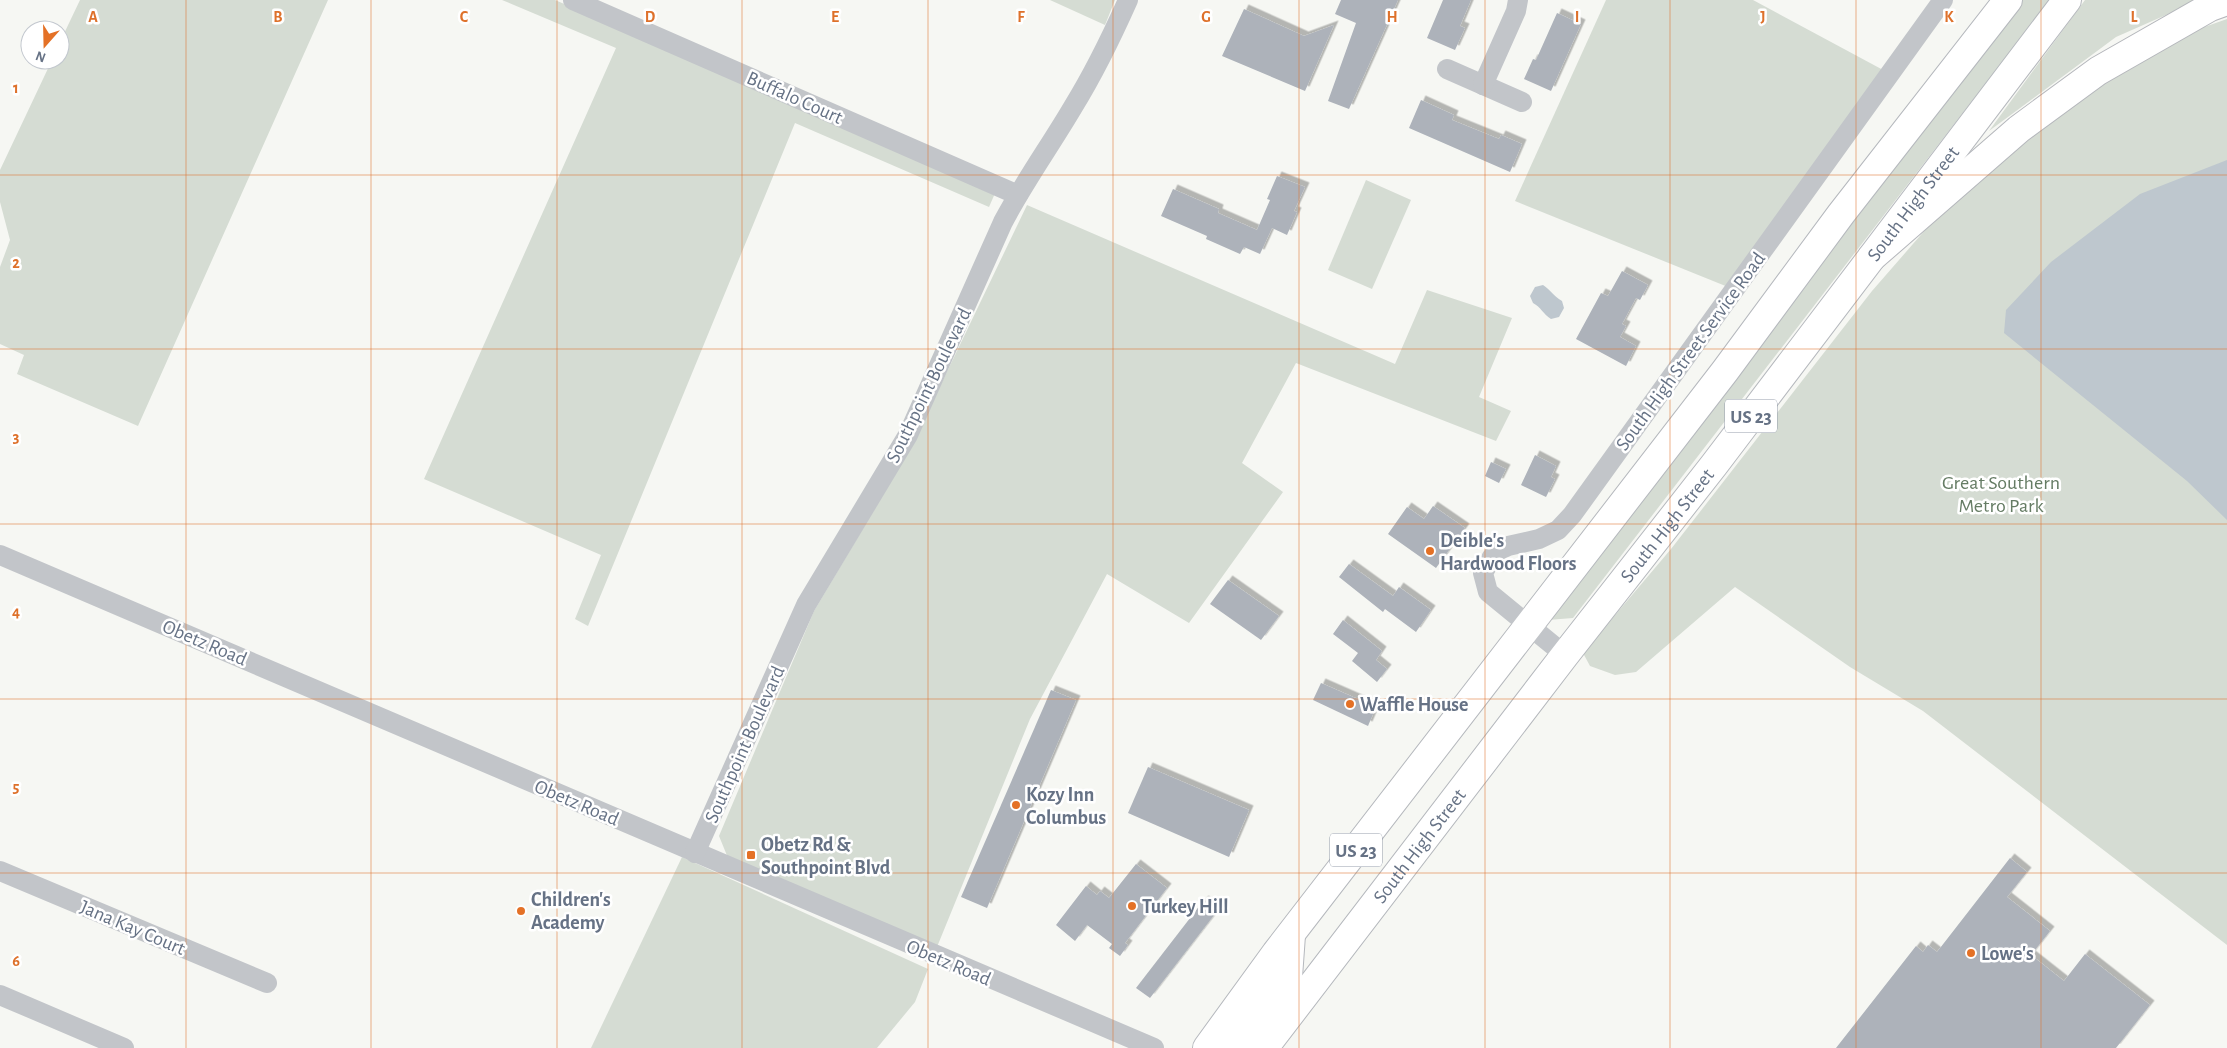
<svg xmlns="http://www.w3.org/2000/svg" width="2227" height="1048" font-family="'Alegreya Sans',sans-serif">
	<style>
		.green { fill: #d5dcd3 }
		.water { fill: #bec7ce }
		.building { fill: #adb2ba; filter: url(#shadow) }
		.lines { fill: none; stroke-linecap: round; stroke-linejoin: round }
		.primary-casing { stroke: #b5b8bd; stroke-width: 30 }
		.highway-casing { stroke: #b5b7bc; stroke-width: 30 }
		.street { stroke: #c2c5c9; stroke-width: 20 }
		.primary { stroke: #fff; stroke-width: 28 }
		.highway { stroke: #fff; stroke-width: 28 }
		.grid { fill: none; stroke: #de712b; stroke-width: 1; stroke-opacity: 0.55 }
		.poi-dot { fill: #e47126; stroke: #fff; stroke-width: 2 }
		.labels { text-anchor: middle; stroke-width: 5; stroke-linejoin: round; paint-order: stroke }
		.shield { fill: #fff; stroke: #949caa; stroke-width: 1 }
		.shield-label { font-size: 19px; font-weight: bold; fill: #667285 }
		.street-label { font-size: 20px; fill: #667285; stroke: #fff }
		.park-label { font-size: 20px; fill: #657c64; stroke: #fff }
		.poi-label { font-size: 20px; font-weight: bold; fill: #667285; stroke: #fff; text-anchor: start }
		.grid-label { font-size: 16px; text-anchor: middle; font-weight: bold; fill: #de712b; stroke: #fff; stroke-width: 5; stroke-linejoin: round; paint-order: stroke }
	</style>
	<defs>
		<filter id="shadow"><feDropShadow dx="4.5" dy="-4.5" stdDeviation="0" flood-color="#0004"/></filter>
	</defs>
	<rect width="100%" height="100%" fill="#f6f7f3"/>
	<g class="green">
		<path d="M80 0H328L138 426 17 374 24 355 0 344V267L10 240 0 202V170L52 60H60V42Z"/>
		<path d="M502 0H555L996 191 989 207 795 123 588 626 575 619 601 555 424 479 616 48Z"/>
		<path d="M1050 0H1115L1105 25Z"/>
		<path d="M1606 0H1753L1885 71 1728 287 1515 201Z"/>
		<path d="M2023 0H2050L1573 618 1548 620Z"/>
		<path d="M2085 0H2200L2116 37 1989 131Z"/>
		<path d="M2227 19V945L1923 711 1850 667 1735 587 1636 672 1615 675 1590 666 1583 653 1671 549 1872 291 1926 229 2025 136 2117 66 2193 31Z"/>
		<path d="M1366 180 1411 200 1372 289 1328 270Z"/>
		<path d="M1027 205 1395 364 1427 290 1512 318 1479 397 1511 411 1496 441 1296 363 1242 463 1283 492 1189 623 1107 574 1030 719 937 947 728 858 719 836 814 611 909 451Z"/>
		<path d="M682 857 928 969 915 1002 877 1048H591Z"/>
	</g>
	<g class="water">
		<path d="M2227 160V520L2187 481 2004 333 2006 310 2051 262 2140 194Z"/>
		<path d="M1543 285C1551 290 1553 296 1562 301L1564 308 1559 317 1551 319C1543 314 1541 307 1533 303L1530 296 1535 287Z"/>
	</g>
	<g class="building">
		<path d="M1341 0H1398L1349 109 1328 101 1356 23 1335 14Z"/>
		<path d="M1443 0H1471L1460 26 1465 28 1455 50 1427 38Z"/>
		<path d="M1244 9 1304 36 1334 25 1305 91 1222 56Z"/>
		<path d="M1557 13 1581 24 1551 91 1524 79 1533 59 1536 60Z"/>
		<path d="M1421 100 1454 115 1452 120 1499 139 1501 135 1522 144 1510 172 1409 128Z"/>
		<path d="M1277 176 1305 187 1294 211 1297 212 1287 235 1272 228 1260 254 1244 247 1240 254 1206 239 1207 236 1161 216 1173 189 1219 209 1218 213 1257 230 1270 200 1267 199Z"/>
		<path d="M1622 271 1648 285 1640 300 1636 298 1622 324 1626 326 1620 337 1636 346 1626 366 1576 339 1601 293 1608 296Z"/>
		<path d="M1535 455 1556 466 1551 477 1555 479 1546 497 1521 485Z"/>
		<path d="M1491 462 1506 469 1499 483 1485 476Z"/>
		<path d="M1433 506 1465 528 1436 568 1388 534 1407 507 1424 519Z"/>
		<path d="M1349 564 1393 596 1399 587 1431 610 1416 632 1385 609 1383 612 1339 577Z"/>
		<path d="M1228 580 1279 616 1261 640 1210 604Z"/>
		<path d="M1343 620 1382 651 1376 660 1387 669 1377 682 1352 661 1358 653 1333 634Z"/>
		<path d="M1321 683 1376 707 1368 726 1313 700Z"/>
		<path d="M1051 690 1076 700 987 908 961 897Z"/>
		<path d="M1148 767 1249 810 1229 857 1128 813Z"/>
		<path d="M2010 858 2027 872 2007 897 2050 931 2031 955 2064 981 2085 954 2150 1005 2116 1048H1836L1916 946 1923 952 1928 945 1937 952Z"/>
		<path d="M1136 864 1167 888 1125 943 1128 945 1120 956 1109 948 1112 944 1087 925 1075 941 1056 925 1086 886 1097 895 1100 891 1109 898Z"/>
		<path d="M1204 900 1218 910 1150 998 1136 988Z"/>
	</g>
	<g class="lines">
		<g class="primary-casing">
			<g id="primary">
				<path d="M1207 1048 1276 953 1725 371 1841 214 2008 0"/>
				<path d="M1238 1048 1268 1009 1288 977 1291 935"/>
				<path id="s1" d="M1264 1048 1565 655 1714 465 2067 0"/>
			</g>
		</g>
		<g class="highway-casing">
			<path id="highway" d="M1872 257 2019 129 2098 71 2210 7 2227 1"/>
		</g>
		<g class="street">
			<path d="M573 0 1018 195"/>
			<path d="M1447 69 1522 102"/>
			<path d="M1483 85 1516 11 1518 0"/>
			<path d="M0 555 1154 1048"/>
			<path d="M1565 655 1488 592 1483 573 1492 557 1499 550 1508 546 1539 539 1558 530 1572 515 1943 0"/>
			<path d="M695 853 806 605 908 435 1003 222C1024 182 1050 146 1073 107 1094 73 1112 36 1128 0"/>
			<path d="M0 871 267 983"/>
			<path d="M0 995 124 1048"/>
		</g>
		<use href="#primary" class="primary"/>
		<use href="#highway" class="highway"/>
	</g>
	<path class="grid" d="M186 0V1048M371 0V1048M557 0V1048M742 0V1048M928 0V1048M1113 0V1048M1299 0V1048M1485 0V1048M1670 0V1048M1856 0V1048M2041 0V1048M0 175H2227M0 349H2227M0 524H2227M0 699H2227M0 873H2227"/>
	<g class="poi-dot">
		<circle cx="1430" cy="551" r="5"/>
		<circle cx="1350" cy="704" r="5"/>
		<circle cx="1016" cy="805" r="5"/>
		<rect x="746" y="850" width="10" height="10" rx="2.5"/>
		<circle cx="1132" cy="906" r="5"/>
		<circle cx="521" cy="911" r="5"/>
		<circle cx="1971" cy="953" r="5"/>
	</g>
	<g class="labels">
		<g class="shield">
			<rect x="1725" y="399.5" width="52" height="33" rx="4"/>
			<rect x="1330" y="833.5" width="52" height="33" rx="4"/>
		</g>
		<g class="shield-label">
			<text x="1751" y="423">US 23</text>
			<text x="1356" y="857">US 23</text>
		</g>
		<g class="street-label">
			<text transform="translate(795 97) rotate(24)" y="7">Buffalo Court</text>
			<text dy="7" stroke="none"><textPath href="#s1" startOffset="1065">South High Street</textPath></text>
			<text transform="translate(1690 351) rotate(-54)" y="7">South High Street Service Road</text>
			<text transform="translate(928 385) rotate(-64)" y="7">Southpoint Boulevard</text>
			<text dy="7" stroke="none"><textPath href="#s1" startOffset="660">South High Street</textPath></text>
			<text transform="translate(205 642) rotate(23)" y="7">Obetz Road</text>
			<text transform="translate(744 744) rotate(-66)" y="7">Southpoint Boulevard</text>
			<text transform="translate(577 802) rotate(23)" y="7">Obetz Road</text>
			<text dy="7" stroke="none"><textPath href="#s1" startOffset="255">South High Street</textPath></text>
			<text transform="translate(133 927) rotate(23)" y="7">Jana Kay Court</text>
			<text transform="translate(949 962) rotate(23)" y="7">Obetz Road</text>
		</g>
		<g class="park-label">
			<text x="2001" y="489">Great Southern<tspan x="2001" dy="23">Metro Park</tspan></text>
		</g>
		<g class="poi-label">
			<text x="1440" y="547">Deible's<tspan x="1440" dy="23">Hardwood Floors</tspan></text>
			<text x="1360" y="711">Waffle House</text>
			<text x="1026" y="801">Kozy Inn<tspan x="1026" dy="23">Columbus</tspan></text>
			<text x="761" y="851">Obetz Rd &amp;<tspan x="761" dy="23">Southpoint Blvd</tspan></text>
			<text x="531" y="906">Children's<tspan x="531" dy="23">Academy</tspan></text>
			<text x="1142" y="913">Turkey Hill</text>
			<text x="1981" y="960">Lowe's</text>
		</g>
	</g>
	<g class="grid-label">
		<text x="93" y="22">A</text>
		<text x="278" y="22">B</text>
		<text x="464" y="22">C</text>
		<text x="650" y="22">D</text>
		<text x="835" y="22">E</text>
		<text x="1021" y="22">F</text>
		<text x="1206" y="22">G</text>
		<text x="1392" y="22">H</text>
		<text x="1577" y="22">I</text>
		<text x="1763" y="22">J</text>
		<text x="1949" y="22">K</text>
		<text x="2134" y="22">L</text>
		<text x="16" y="93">1</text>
		<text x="16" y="268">2</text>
		<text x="16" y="442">3</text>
		<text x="16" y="617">4</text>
		<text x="16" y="792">5</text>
		<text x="16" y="966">6</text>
	</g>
	<g transform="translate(45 45) rotate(200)"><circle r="24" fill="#ffffff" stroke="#c2c7ce"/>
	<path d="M0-4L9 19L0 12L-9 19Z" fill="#e47126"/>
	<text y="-8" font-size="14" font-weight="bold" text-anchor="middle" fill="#667285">N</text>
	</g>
</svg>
